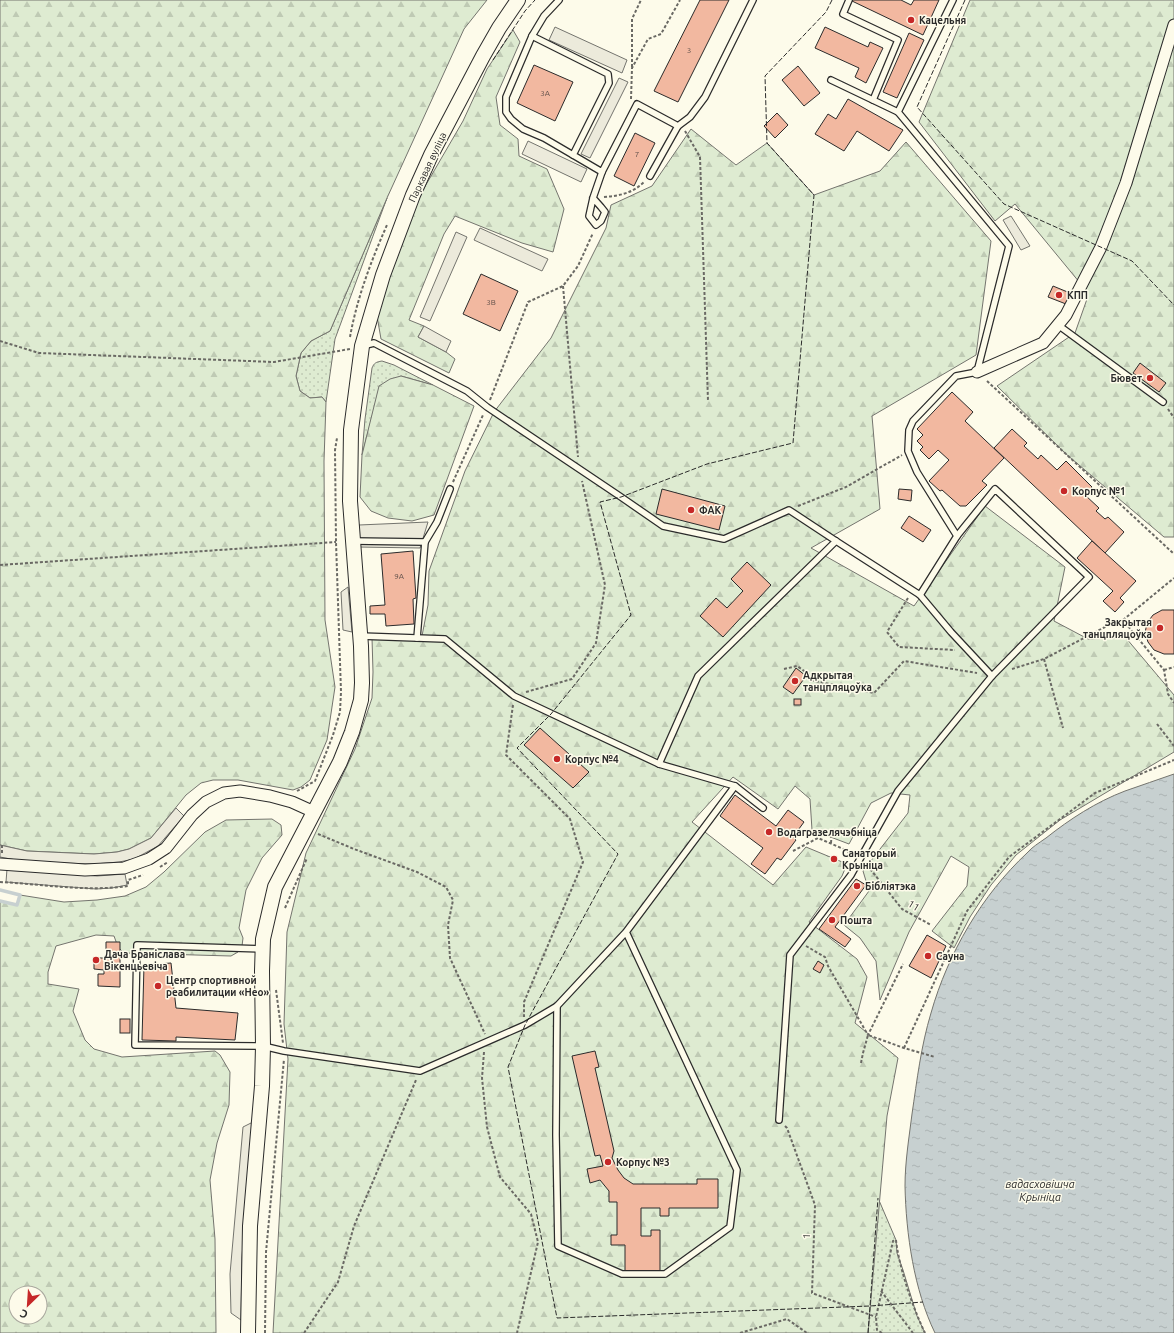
<svg xmlns="http://www.w3.org/2000/svg" width="1174" height="1333" font-family="Ubuntu,sans-serif">
	<style>
		.grass { fill: url(#grass-dots); stroke: #74746e }
		.forest { fill: url(#forest-firs); stroke: #74746e; fill-rule: evenodd }
		.parking { fill: #eceadb; stroke: #74746e }
		.water { fill: url(#water-ripples); stroke: #74746e }
		.lines { fill: none; stroke-linecap: round; stroke-linejoin: round }
		.stream { stroke: #c7d0d0; stroke-width: 3.5 }
		.building { fill: #f2b8a0; stroke: #2b2b2b }
		.service-casing { stroke: #2b2b2b; stroke-width: 8 }
		.minor-casing { stroke: #2b2b2b; stroke-width: 13 }
		.tertiary-casing { stroke: #2b2b2b; stroke-width: 16 }
		.path { stroke: #6a6964; stroke-width: 2; stroke-dasharray: 3 2; stroke-linecap: butt }
		.service { stroke: #fdfbea; stroke-width: 5.5 }
		.minor { stroke: #fdfbea; stroke-width: 11 }
		.tertiary { stroke: #fdfbea; stroke-width: 14 }
		.fence { stroke: #2b2b2b; stroke-width: 1; stroke-dasharray: 5 2; stroke-linecap: butt }
		.poi-dot { fill: #c62828; stroke: #fdfbea; stroke-width: 1.5 }
		.labels { text-anchor: middle; stroke-width: 3; stroke-linejoin: round; paint-order: stroke }
		.number-label { font-size: 8px; fill: #5d4e48 }
		.poi-label { font-size: 10px; font-weight: bold; fill: #2b2b2b; stroke: #fdfbea; text-anchor: start }
		.street-label { font-size: 10px; fill: #2b2b2b; stroke: #fdfbea }
		.water-label { font-size: 11px; font-style: italic; fill: #2b2b2b; stroke: #fdfbea }
	</style>
	<defs>
		<pattern id="grass-dots" width="8" height="8" patternUnits="userSpaceOnUse"><rect width="8" height="8" fill="#deebd1"/><path d="M2 2h.1M6 6h.1" fill="none" stroke="#bfcab4" stroke-width="1.8" stroke-linecap="round"/></pattern>
		<pattern id="forest-firs" width="22" height="20" patternUnits="userSpaceOnUse"><rect width="22" height="20" fill="#deebd1"/><path d="M5 1l3.5 6h-7zM16 11l3.5 6h-7z" fill="#bfcab4"/></pattern>
		<pattern id="water-ripples" width="26" height="14" patternUnits="userSpaceOnUse"><rect width="26" height="14" fill="#c7d0d0"/><path d="M2 4q2-2 4 0t4 0M15 11q2-2 4 0t4 0" fill="none" stroke="#abb3b3"/></pattern>
	</defs>
	<rect width="100%" height="100%" fill="#fdfbea"/>
	<g class="grass">
		<path d="M387 198 335 339 326 402 322 397 310 398 300 391 296 376 301 353 311 341 330 331Z"/>
		<path d="M382 361 394 365 433 385 401 376 380 386 362 455 365 419 372 368C374 363 376 362 382 361Z"/>
		<path d="M878 1198 896 1240 897 1253 903 1270 917 1316 925 1333H868Z"/>
	</g>
	<g class="forest">
		<path d="M0 0H487L464 29 387 198 330 331 311 341 301 353 296 376 300 391 310 398 322 397 326 402 324 461 325 620 335 687 327 740 310 780 301 787 293 790 238 780H213L201 783 186 795 151 838 129 849 117 852 94 854 27 851 0 845Z"/>
		<path d="M970 0H1174V537H1164L1066 454 997 386 1075 333 1087 299 1080 283 1015 204 995 221 919 122Z"/>
		<path d="M513 30 520 42 496 97 500 125 518 139 519 156 547 169 564 209 553 252 522 243 455 216 444 234 409 320 424 326 418 337 446 352 455 359 449 373 381 339 377 316 386 287 420 195 463 121 487 69Z"/>
		<path d="M691 129 736 165 767 143 814 195 880 171 906 142 991 241 976 355 872 416 880 509 811 548 914 606 985 506 1065 567 1054 621 1088 639 1126 638 1174 695V752L1060 820 1016 855 991 885 970 917 954 948 932 931 967 886 969 867 951 856 909 932 880 1000 876 961 860 938 844 925 869 891 863 871 908 813 910 795 891 793 871 803 849 844 812 830 810 799 795 786 778 809 733 777 692 822 773 885 806 847 847 864 842 876 809 922 857 959 867 977 855 1023 898 1058 887 1116 868 1333H273L288 1059 284 1024 287 932 306 853 355 749 372 698 373 672 372 638 421 641 428 605 429 571 465 471 494 412 551 338 606 228 611 205 652 186Z"/>
		<path d="M401 376 433 385 474 406 434 515 412 521 388 518 371 511 360 497 362 455 379 386 390 379Z"/>
		<path d="M272 819 281 825 282 835 262 858 246 890 239 928 243 938 242 946 238 952 231 956 124 953 118 947 114 936 96 935 56 946 48 972V984L79 989 73 1011 85 1040 94 1049 122 1057 215 1051 220 1055 230 1072 229 1105 217 1143 210 1180 215 1239 216 1333H0V901L17 905 20 895 64 902 97 900 125 896 146 887 164 872 205 832 226 820ZM16 1293H40V1317H16Z"/>
	</g>
	<g class="parking">
		<path d="M555 27 627 60 622 73 549 40Z"/>
		<path d="M619 78 628 82 590 158 581 154Z"/>
		<path d="M528 141 587 169 581 182 522 154Z"/>
		<path d="M1011 216 1030 246 1021 250 1003 220Z"/>
		<path d="M480 228 548 259 542 271 474 240Z"/>
		<path d="M456 232 467 237 430 321 420 317Z"/>
		<path d="M424 326 451 341 446 352 418 337Z"/>
		<path d="M428 522 420 548 358 547 359 525Z"/>
		<path d="M348 587 352 632 343 630 341 592Z"/>
		<path d="M176 808 184 816 158 846 134 859 119 862 94 864 27 862 0 857V845L27 851 94 854 117 852 129 849 151 838Z"/>
		<path d="M7 869 97 876 125 874 127 885 112 888 96 889 6 882Z"/>
		<path d="M253 1122 242 1257 241 1320 231 1313 230 1274 243 1127Z"/>
	</g>
	<path class="water" d="M1174 774V1333H935C914 1290 906 1234 905 1186 905 1162 909 1138 912 1114 917 1080 921 1046 931 1013 948 953 982 895 1027 853 1032 847 1039 843 1046 838 1070 819 1096 802 1125 791 1141 785 1158 780 1174 774Z"/>
	<g class="lines">
		<path class="stream" d="M0 890 20 895 17 905 0 901"/>
	</g>
	<g class="building">
		<path d="M700 0H729L678 102 654 91Z"/>
		<path d="M853 0H901L911 5 914 0H939L923 35 852 1Z"/>
		<path d="M825 27 868 47 870 42 883 48 866 83 855 77 859 68 815 48Z"/>
		<path d="M909 33 924 40 897 98 883 92Z"/>
		<path d="M534 65 573 82 555 121 517 103Z"/>
		<path d="M798 66 820 93 804 106 782 80Z"/>
		<path d="M848 99 903 130 889 151 857 131 844 151 815 134 828 114 836 119Z"/>
		<path d="M777 113 788 125 775 138 764 126Z"/>
		<path d="M635 133 655 143 634 186 614 176Z"/>
		<path d="M481 274 518 291 500 331 463 314Z"/>
		<path d="M1053 286 1070 293 1066 304 1048 297Z"/>
		<path d="M1140 363 1166 383 1159 392 1133 373Z"/>
		<path d="M952 392 973 412 965 421 1004 458 982 481 987 485 966 506H960L942 490 940 491 929 481 949 460 938 450 929 459 920 450 923 447 917 441 923 435 917 429Z"/>
		<path d="M1012 429 1027 443 1024 446 1038 459 1041 455 1057 470 1066 461 1092 487 1085 495 1099 508 1096 511 1105 519 1108 517 1124 532 1105 553 994 448Z"/>
		<path d="M662 489 725 506 719 530 656 514Z"/>
		<path d="M899 489 912 490 911 501 898 499Z"/>
		<path d="M909 516 931 530 923 542 901 528Z"/>
		<path d="M1092 541 1136 581 1120 598 1124 602 1115 612 1103 601 1113 591 1077 558Z"/>
		<path d="M413 551 416 598 413 599 414 624 386 626 385 614H370V606L385 605 381 554Z"/>
		<path d="M747 562 771 585 723 637 700 616 716 598 727 608 743 591 731 579Z"/>
		<path d="M1162 610H1174V654H1164L1154 650 1148 642 1145 633 1147 623 1153 615Z"/>
		<path d="M796 668 806 676 793 694 783 687Z"/>
		<rect x="794" y="699" width="7" height="6"/>
		<path d="M540 728 589 772 573 788 524 745Z"/>
		<path d="M735 795 776 826 788 810 804 822 793 837 796 840 781 860 777 858 765 874 751 864 763 848 720 816Z"/>
		<path d="M856 879 866 885 835 927 851 939 845 947 819 929Z"/>
		<path d="M927 935 946 946 931 978 909 966Z"/>
		<path d="M106 942H120V987L98 986V974H104V970L94 969V958H106Z"/>
		<path d="M818 961 824 965 820 973 813 969Z"/>
		<path d="M171 963 176 1008 238 1013 235 1040 176 1037V1041L142 1040 144 965Z"/>
		<rect x="120" y="1019" width="10" height="14"/>
		<path d="M595 1051 599 1067 595 1068 614 1151 612 1158 618 1170 624 1178 633 1184H697V1179H718V1208H669V1216H660V1208H641V1236H651V1230H660V1271H625V1245H611V1235H617V1202H609V1191L600 1180 590 1183 587 1169 603 1166 600 1155 595 1156 572 1056Z"/>
	</g>
	<g class="lines">
		<g class="service-casing">
			<g id="service">
				<path d="M559 0 544 16 532 36 506 97V112L511 119 523 129 544 138 573 155"/>
				<path d="M849 0 843 14 898 40 873 100"/>
				<path d="M532 36 608 74 609 83 573 155 602 172 637 104 678 126 690 117 705 97 753 0"/>
				<path d="M831 80 898 112"/>
				<path d="M650 176 678 126"/>
				<path d="M593 198 601 207 605 212 601 221 596 225 589 216 593 198 602 172"/>
				<path d="M1058 325 1163 402"/>
				<path d="M362 346 374 343 467 391 487 407 621 497 663 526 724 539 789 510 836 541 920 595 951 632 992 676"/>
				<path d="M353 541 425 542 417 638"/>
				<path d="M425 542 437 522 450 489"/>
				<path d="M920 595 957 536 917 472 908 451 909 430 913 421 956 376 977 372 1009 246 898 112 953 0"/>
				<path d="M360 636 445 639 514 696 659 764 735 786 763 808"/>
				<path d="M659 764 698 676 836 541"/>
				<path d="M626 932 737 1170 730 1227 665 1274H622L558 1246 556 1135 557 1006 626 932 735 786"/>
				<path d="M261 949 137 945 135 1045 263 1046 284 1051 420 1071 525 1025 557 1006"/>
				<path d="M779 1120 790 955 851 875 898 791 992 676 1089 577 995 489 957 536"/>
			</g>
		</g>
		<g class="minor-casing">
			<g id="minor">
				<path d="M977 372 1043 343 1066 315 1101 247 1126 183 1174 25"/>
				<path d="M0 864 85 870 124 868 149 859 166 848 192 815 206 802 224 793 240 791 270 796 292 802 314 812"/>
			</g>
		</g>
		<g class="tertiary-casing">
			<path id="tertiary" d="M248 1333 250 1226 262 1086 263 1046 262 971 263 939 275 887 340 762 352 732 361 700 362 683 361 646 350 501 351 430 362 346 383 275 413 195 431 155 483 56 499 28 518 0"/>
		</g>
		<g class="path">
			<path d="M632 67V19L641 0"/>
			<path d="M631 99 632 68 648 39 661 34 680 0"/>
			<path d="M685 131 700 157 708 401"/>
			<path d="M604 197C619 196 633 193 644 182"/>
			<path d="M563 286 578 457"/>
			<path d="M350 337C357 298 371 261 387 225"/>
			<path d="M0 341 39 353 274 362 350 349"/>
			<path d="M987 381 1174 554"/>
			<path d="M490 400 528 302 563 286 578 266 593 233"/>
			<path d="M1168 409 1174 418"/>
			<path d="M453 482 483 415"/>
			<path d="M798 506 846 487 902 455"/>
			<path d="M0 565 336 542"/>
			<path d="M908 598 887 632 899 647 955 650"/>
			<path d="M1123 620 1174 578"/>
			<path d="M1044 659 1063 728"/>
			<path d="M784 669 797 666 810 675V680L874 693 904 661 977 673"/>
			<path d="M1012 669 1044 659 1105 627 1123 620 1164 670 1168 694 1174 703"/>
			<path d="M1164 670 1174 667"/>
			<path d="M526 692 572 679 596 643 605 585 582 481"/>
			<path d="M513 705 506 755 570 819 583 862 524 1002V1017"/>
			<path d="M1157 724 1174 746"/>
			<path d="M297 791 315 781 333 735 340 712 341 692 336 542 335 450 337 438"/>
			<path d="M318 834 354 849 417 872 446 887 453 900 448 925 450 958 485 1034"/>
			<path d="M831 843 832 829"/>
			<path d="M793 851 818 838 848 851 850 858"/>
			<path d="M2 853V845"/>
			<path d="M867 865 902 909 931 925"/>
			<path d="M160 867 168 862"/>
			<path d="M0 882C42 884 86 892 128 886V880L143 875"/>
			<path d="M285 908 307 858"/>
			<path d="M806 946 825 957 828 966 868 1035 903 964"/>
			<path d="M276 990 283 1043"/>
			<path d="M904 1048 967 911 1009 857 1095 793 1174 760"/>
			<path d="M484 1052 482 1078 487 1127 500 1177 531 1214 538 1242 517 1333"/>
			<path d="M861 1063 863 1053 868 1035 904 1048 935 1057"/>
			<path d="M785 1126 787 1128 815 1205 812 1293 876 1317"/>
			<path d="M896 1240C899 1268 913 1308 925 1333"/>
			<path d="M881 1291 913 1333"/>
			<path d="M265 1333 266 1252 284 1059"/>
			<path d="M304 1333 338 1282 354 1226 416 1080"/>
			<path d="M740 1333 787 1319 807 1333"/>
			<path d="M882 1333 877 1330 876 1317 893 1241 896 1240"/>
		</g>
		<use href="#service" class="service"/>
		<use href="#minor" class="minor"/>
		<use href="#tertiary" class="tertiary"/>
		<g class="fence">
			<path d="M832 0 826 12 765 76 767 143 814 195 793 443 707 464 621 497 600 502 631 615 551 714 517 748 618 854 525 1025 508 1067 557 1318 870 1306 923 1302"/>
			<path d="M965 0 917 107 1004 204 1132 261 1174 305"/>
			<path d="M493 60 525 11 535 0"/>
			<path d="M868 1333 878 1198"/>
		</g>
	</g>
	<g class="poi-dot">
		<circle cx="911" cy="20" r="4"/>
		<circle cx="1059" cy="295" r="4"/>
		<circle cx="1150" cy="378" r="4"/>
		<circle cx="1064" cy="491" r="4"/>
		<circle cx="691" cy="510" r="4"/>
		<circle cx="1160" cy="628" r="4"/>
		<circle cx="795" cy="681" r="4"/>
		<circle cx="557" cy="759" r="4"/>
		<circle cx="769" cy="832" r="4"/>
		<circle cx="834" cy="859" r="4"/>
		<circle cx="857" cy="886" r="4"/>
		<circle cx="832" cy="920" r="4"/>
		<circle cx="928" cy="956" r="4"/>
		<circle cx="96" cy="960" r="4"/>
		<circle cx="158" cy="986" r="4"/>
		<circle cx="608" cy="1162" r="4"/>
	</g>
	<g class="labels">
		<g class="number-label">
			<text x="689" y="53">3</text>
			<text x="545" y="96">3А</text>
			<text x="637" y="157">7</text>
			<text x="491" y="305">3В</text>
			<text x="399" y="579">9А</text>
		</g>
		<g class="poi-label">
			<text x="919" y="24">Кацельня</text>
			<text x="1067" y="299">КПП</text>
			<text x="1142" y="382" text-anchor="end">Бювет</text>
			<text x="1072" y="495">Корпус №1</text>
			<text x="699" y="514">ФАК</text>
			<text x="1152" y="626" text-anchor="end">Закрытая<tspan x="1152" dy="12">танцпляцоўка</tspan></text>
			<text x="803" y="679">Адкрытая<tspan x="803" dy="12">танцпляцоўка</tspan></text>
			<text x="565" y="763">Корпус №4</text>
			<text x="777" y="836">Водагразелячэбніца</text>
			<text x="842" y="857">Санаторый<tspan x="842" dy="12">Крыніца</tspan></text>
			<text x="865" y="890">Бібліятэка</text>
			<text x="840" y="924">Пошта</text>
			<text x="104" y="958">Дача Браніслава<tspan x="104" dy="12">Вікенцьевіча</tspan></text>
			<text x="936" y="960">Сауна</text>
			<text x="166" y="984">Центр спортивной<tspan x="166" dy="12">реабилитации «Нео»</tspan></text>
			<text x="616" y="1166">Корпус №3</text>
		</g>
		<g class="street-label">
			<text transform="translate(427 167) rotate(-65)" y="4">Паркавая вуліца</text>
			<text transform="translate(914 905) rotate(32)" y="4">11</text>
			<text transform="translate(806 1236) rotate(-89)" y="4">1</text>
		</g>
		<g class="water-label">
			<text x="1040" y="1188">вадасховішча<tspan x="1040" dy="13">Крыніца</tspan></text>
		</g>
	</g>
	<g transform="translate(28 1305) rotate(205)"><circle r="19" fill="#fdfbea" stroke="#a9a89e"/>
	<path d="M0-3L7 15L0 10L-7 15Z" fill="#c62828"/>
	<text y="-6" font-size="11" font-weight="bold" text-anchor="middle" fill="#2b2b2b">С</text>
	</g>
</svg>
